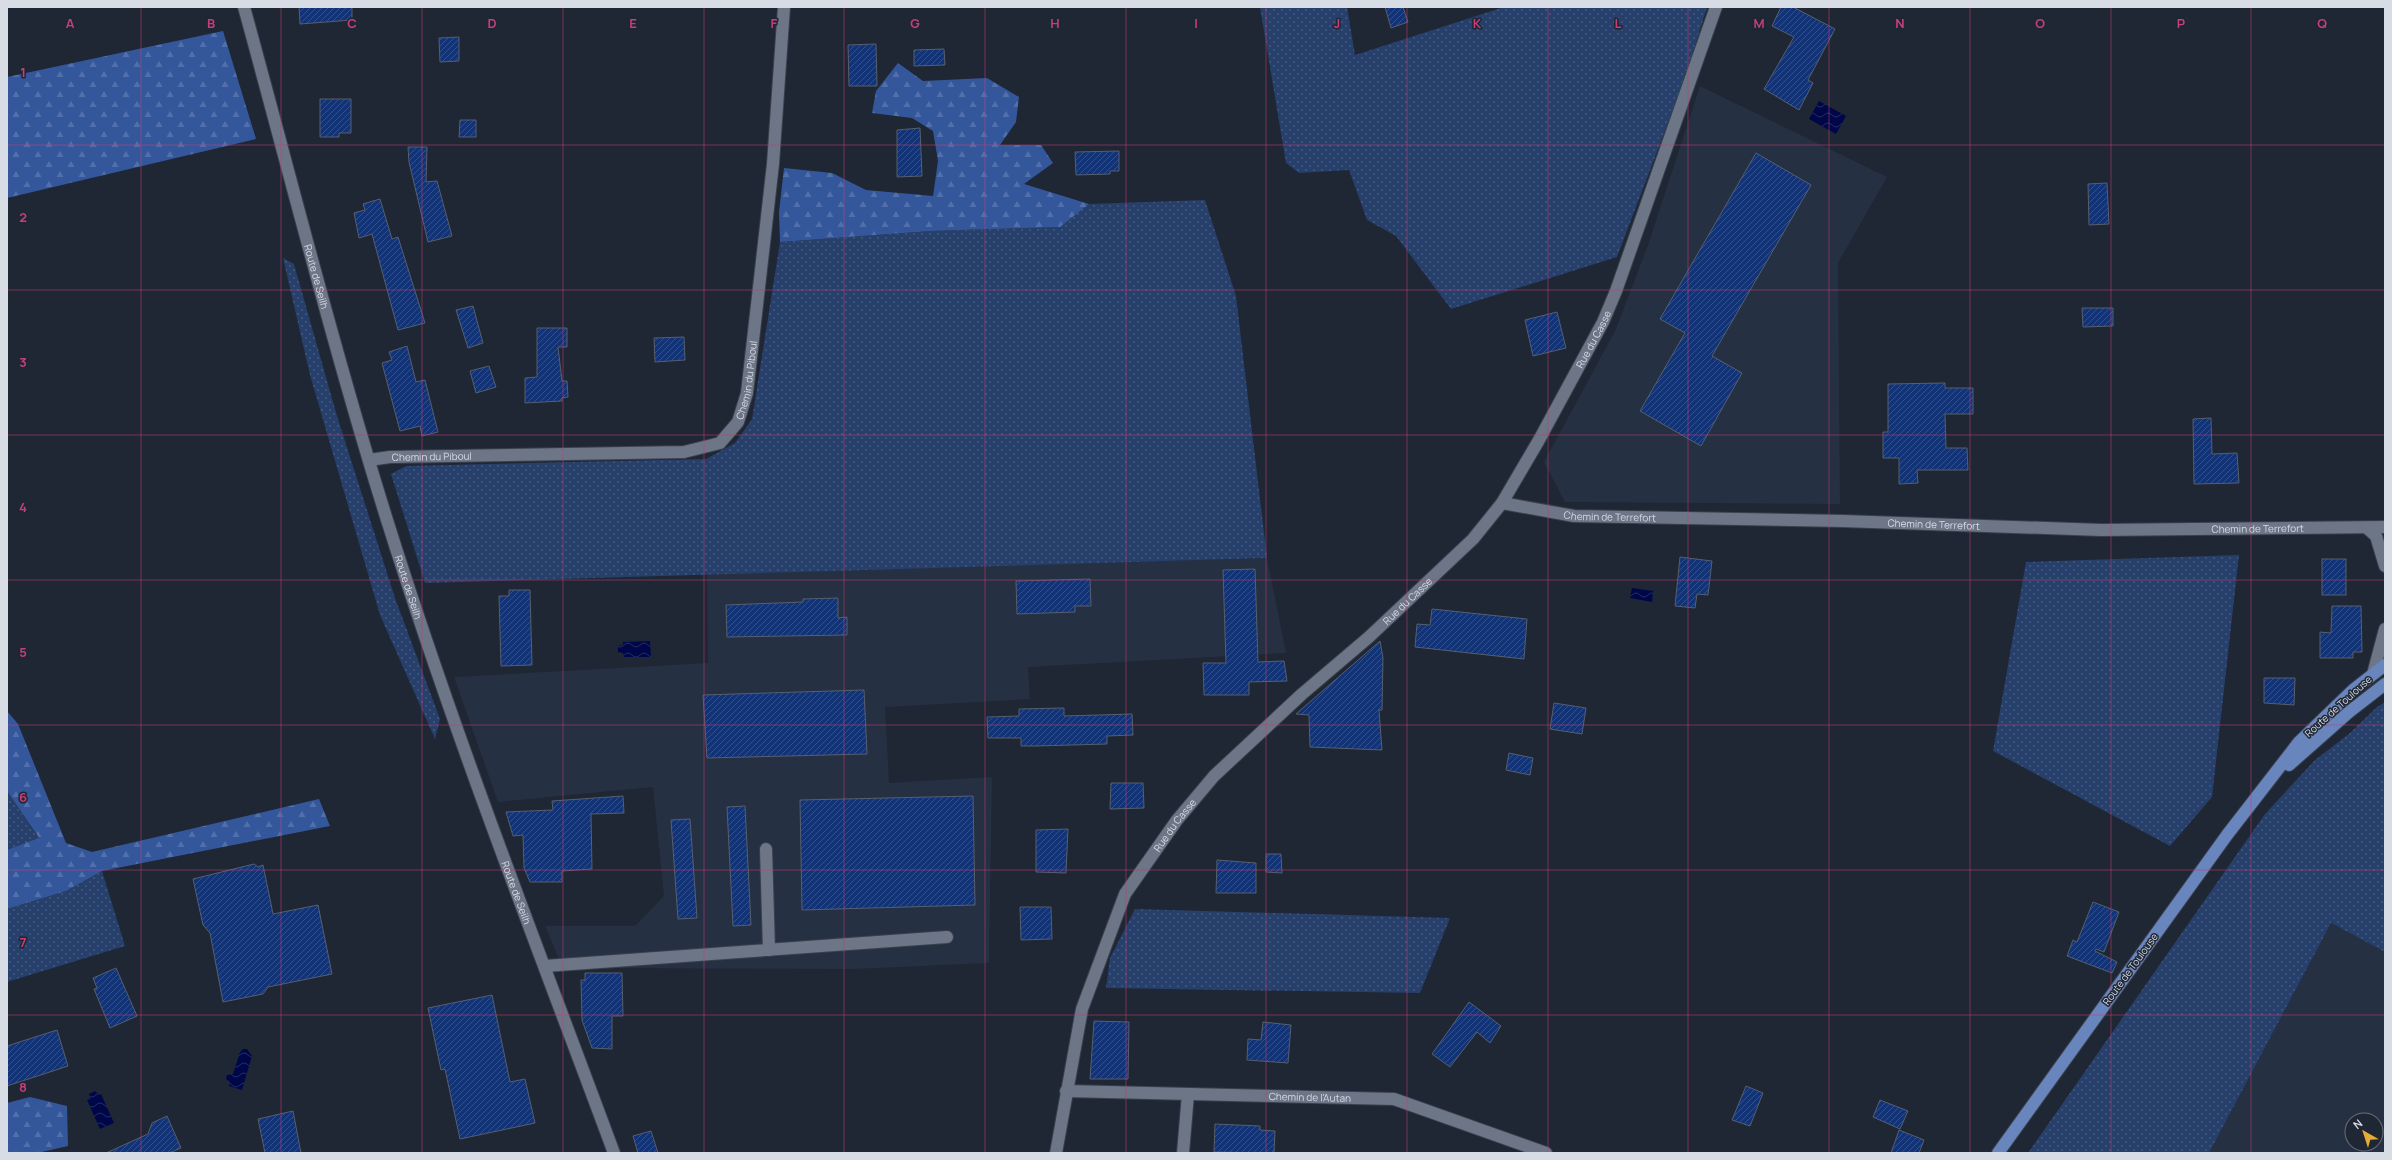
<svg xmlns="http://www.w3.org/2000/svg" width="2392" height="1160" font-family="Manrope,sans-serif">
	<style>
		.built { fill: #263043; fill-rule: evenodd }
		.grass { fill: url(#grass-dots) }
		.forest { fill: url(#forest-firs) }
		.water { fill: url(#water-waves) }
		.building { fill: url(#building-hatch); stroke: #565f6f }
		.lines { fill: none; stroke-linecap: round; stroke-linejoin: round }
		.minor-casing { stroke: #3a404c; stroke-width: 14 }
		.major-casing { stroke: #3a404c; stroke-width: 14 }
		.minor { stroke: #6d7687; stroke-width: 12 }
		.major { stroke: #6885bd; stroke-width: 12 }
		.grid { fill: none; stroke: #c63f77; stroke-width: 1; stroke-opacity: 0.55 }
		.labels { text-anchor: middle; stroke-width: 3; stroke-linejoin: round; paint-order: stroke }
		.street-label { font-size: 10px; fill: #d7dce5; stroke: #1f2634 }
		.grid-label { font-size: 13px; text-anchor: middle; font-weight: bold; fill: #c63f77; stroke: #1f2634; stroke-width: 3; stroke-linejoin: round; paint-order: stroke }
	</style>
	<defs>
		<pattern id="grass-dots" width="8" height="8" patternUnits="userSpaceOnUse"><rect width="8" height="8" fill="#273f6b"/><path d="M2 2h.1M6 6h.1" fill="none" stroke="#465a80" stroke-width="1.8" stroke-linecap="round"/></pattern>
		<pattern id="forest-firs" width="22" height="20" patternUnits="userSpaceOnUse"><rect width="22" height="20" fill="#34579c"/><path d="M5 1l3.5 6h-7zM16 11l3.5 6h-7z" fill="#516faa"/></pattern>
		<pattern id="water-waves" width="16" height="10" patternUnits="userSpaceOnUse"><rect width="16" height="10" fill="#000749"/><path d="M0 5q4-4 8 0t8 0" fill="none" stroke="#242b63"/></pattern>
		<pattern id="building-hatch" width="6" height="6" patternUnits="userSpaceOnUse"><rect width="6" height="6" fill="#123375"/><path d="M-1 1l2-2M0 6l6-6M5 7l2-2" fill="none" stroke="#345088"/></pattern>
	</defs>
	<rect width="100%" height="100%" fill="#1f2634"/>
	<g class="built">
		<path d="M1700 86 1887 177 1838 263 1840 504 1565 502 1544 462 1615 331 1647 248Z"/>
		<path d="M1267 558 1286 653 1028 667 1030 699 885 707 889 783 992 777 989 963 854 969 563 968 545 926H635L664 896 653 787 498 802 454 677 708 663 707 574Z"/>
		<path d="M2331 923 2385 952V1153H2209ZM2352 1120H2376V1144H2352Z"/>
	</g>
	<g class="grass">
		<path d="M1260 7H1347L1355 55 1504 7H1707L1685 78 1617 257 1451 309 1396 236 1367 220 1349 170 1299 173 1286 163Z"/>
		<path d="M1205 200 1236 296 1267 558 425 583 391 474 406 466 706 459 735 443 752 419 780 242 930 231 1059 227 1089 204Z"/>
		<path d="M283 258 294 264 337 416 395 598 440 719 435 739 380 615 310 375Z"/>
		<path d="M2239 555 2212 797 2170 846 1993 751 2026 562Z"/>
		<path d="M2385 702V952L2331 923 2209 1153H2028L2265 814 2315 760 2350 733 2377 707Z"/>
		<path d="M7 791 39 839 7 850Z"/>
		<path d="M102 871 125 946 7 982V909L66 891Z"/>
		<path d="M1135 909 1450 918 1420 993 1106 988 1110 958Z"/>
	</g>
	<g class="forest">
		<path d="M223 31 256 139 7 198V77Z"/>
		<path d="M898 63 923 81 987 78 1019 97 1016 122 1000 145H1041L1053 163 1024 184 1089 204 1060 227 930 231 780 242 779 212 784 168 832 173 866 190 933 196 938 161 933 131 912 118 872 113 876 91Z"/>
		<path d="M7 711 18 724 66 843 92 852 319 799 330 826 102 871 66 891 7 909V850L39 838 7 791Z"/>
		<path d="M30 1097 67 1106 68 1146 37 1153H7V1103Z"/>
	</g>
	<g class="water">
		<path d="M1819 101 1846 116 1836 134 1809 119Z"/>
		<path d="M1632 588 1653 591 1652 602 1630 598Z"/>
		<path d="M650 641 651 657H624L623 653 618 652V646L623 645V642Z"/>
		<path d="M243 1049H247L252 1056 242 1090 229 1086 230 1082 226 1079 227 1075 233 1074 240 1052Z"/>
		<path d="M95 1091 99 1095 101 1094 114 1123 100 1129 87 1100 90 1099 89 1094Z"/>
	</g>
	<g class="building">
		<path d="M299 7H352V20L300 24Z"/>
		<path d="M1385 7H1403L1408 22 1391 28Z"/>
		<path d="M1781 7H1793L1835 29 1808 80 1813 83 1799 110 1764 89 1794 37 1772 26Z"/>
		<path d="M459 37V61L440 62 439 38Z"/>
		<path d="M876 44 877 86H849L848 45Z"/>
		<path d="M944 49 945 65 914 66V50Z"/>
		<path d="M320 99H351V133H339V137H320Z"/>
		<path d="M460 120H476V137H459Z"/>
		<path d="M920 128 922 176 897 177V130Z"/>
		<path d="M408 147H427L426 182 437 181 452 236 428 242 409 162Z"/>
		<path d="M1119 151V171H1110V174L1076 175 1075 152Z"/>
		<path d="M1756 153 1811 185 1712 356 1742 373 1701 446 1640 411 1685 333 1660 319Z"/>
		<path d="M2107 183 2109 224 2089 225 2088 184Z"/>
		<path d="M380 199 392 239 398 237 425 323 398 330 372 234 359 238 354 213 365 210 363 204Z"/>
		<path d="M473 306 483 343 468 348 456 310Z"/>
		<path d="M2082 308H2113V326L2083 327Z"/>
		<path d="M1557 312 1566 348 1533 356 1525 320Z"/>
		<path d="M537 328H567V347H558L562 381H567L568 397 562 398V401L525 403V378L537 377Z"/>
		<path d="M684 337 685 360 655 362 654 338Z"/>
		<path d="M407 346 416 382 425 380 438 432 422 436 420 426 400 431 382 363 392 360 389 352Z"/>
		<path d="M489 366 496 387 476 393 470 371Z"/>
		<path d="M1945 383V388H1973V414H1945L1946 448H1967L1968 470H1917L1918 483 1899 484V458H1883V432H1888V384Z"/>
		<path d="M2211 418 2212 454 2237 453 2239 483 2194 484 2193 419Z"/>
		<path d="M1680 557 1712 561 1708 595 1697 594 1695 608 1675 606Z"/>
		<rect x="2322" y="559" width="24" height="36"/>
		<path d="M1255 569 1258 662 1284 661 1287 681 1249 682V695H1204L1203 663H1226L1223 570Z"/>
		<path d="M1090 579 1091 606H1075V612L1017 614 1016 581Z"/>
		<path d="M509 590H530L532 665 501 666 499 596H509Z"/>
		<path d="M838 598V618L847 617V635L727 637 726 605 803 602V599Z"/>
		<path d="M2332 606H2361L2362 652H2353V658H2320V632L2331 633Z"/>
		<path d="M1432 609 1527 619 1524 659 1415 647 1417 624 1430 625Z"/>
		<path d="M1380 641 1383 658 1382 710H1379L1382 750 1310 747 1309 715 1296 714Z"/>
		<path d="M2264 678H2295L2294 705 2264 703Z"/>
		<path d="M864 690 867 754 707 758 703 695Z"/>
		<path d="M1554 703 1586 708 1582 734 1550 729Z"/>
		<path d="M1064 708V716L1132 714 1133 735 1107 736V744L1036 746H1021V738H988L987 717 1019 716V709Z"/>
		<path d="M1509 753 1533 758 1530 775 1506 770Z"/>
		<path d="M1111 783H1143L1144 808 1110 809Z"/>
		<path d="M623 796 624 813 591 814 592 869 562 871V882H530L524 868 523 835 513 836 506 812 553 810 552 801Z"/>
		<path d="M973 796 975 905 802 910 800 800Z"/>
		<path d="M745 806 751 925 733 926 727 807Z"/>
		<path d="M690 819 697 918 678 919 671 820Z"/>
		<path d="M1068 829 1066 873 1036 872V830Z"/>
		<path d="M1266 854H1281L1282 873 1266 872Z"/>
		<path d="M1217 860 1256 863V893H1216Z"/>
		<path d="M254 864 258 867 263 865 273 914 318 905 332 974 268 987 263 994 223 1002 210 933 203 925 193 879Z"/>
		<path d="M2093 902 2119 912 2104 952 2096 949 2095 951 2117 962 2112 973 2067 956 2073 940 2077 942Z"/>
		<path d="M1020 907H1051L1052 939 1021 940Z"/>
		<path d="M116 968 137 1016 110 1028 94 989 97 988 93 978Z"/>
		<path d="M585 973H622L623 1016H612V1049L592 1048 582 1020 581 980H585Z"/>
		<path d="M492 995 510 1082 525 1079 535 1123 460 1139 445 1069 441 1070 428 1008Z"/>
		<path d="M1469 1002 1501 1026 1490 1043 1477 1032 1450 1067 1432 1054Z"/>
		<path d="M1094 1021 1129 1022 1128 1079H1090Z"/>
		<path d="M1263 1022 1291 1025 1288 1063 1247 1060 1248 1039 1261 1040Z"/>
		<path d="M57 1030 68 1066 7 1086V1046Z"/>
		<path d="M1746 1086 1763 1093 1750 1126 1732 1120Z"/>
		<path d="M1880 1100 1908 1111 1900 1129 1873 1117Z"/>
		<path d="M293 1111 301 1153H265L258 1119Z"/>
		<path d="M167 1116 181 1148 169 1153H106L148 1134 152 1123Z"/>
		<path d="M1215 1124 1260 1126V1130L1275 1131 1274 1153 1214 1152Z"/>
		<path d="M1899 1130 1924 1140 1919 1153H1891Z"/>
		<path d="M651 1131 658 1153H638L633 1136Z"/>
	</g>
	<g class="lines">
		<g class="minor-casing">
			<g id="minor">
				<path id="s1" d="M244 7C291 178 334 351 387 520 454 734 536 943 614 1153"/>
				<path id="s2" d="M369 460 390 457 684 452 720 443 738 422 747 393 773 164 784 7"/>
				<path id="s3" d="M1502 503 1574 516 1843 521 2101 530 2385 527"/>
				<path d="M2367 528 2376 536 2385 566"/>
				<path d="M2373 674 2385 629"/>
				<path d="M766 849 769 950"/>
				<path d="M545 966 947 937"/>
				<path id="s4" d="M1066 1091 1394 1099 1546 1153"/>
				<path id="s5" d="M1056 1153 1082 1009 1125 894 1177 820 1214 776 1302 694 1369 637 1473 539 1502 503 1539 440 1603 322 1616 291 1716 7"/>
				<path d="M1183 1153 1188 1094"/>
			</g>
		</g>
		<g class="major-casing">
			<g id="major">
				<path d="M2289 765 2349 712 2385 684"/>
				<path d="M1998 1153 2227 835 2299 742 2353 690 2385 665"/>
			</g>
		</g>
		<use href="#minor" class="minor"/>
		<use href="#major" class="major"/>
	</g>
	<path class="grid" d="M141 7V1153M281 7V1153M422 7V1153M563 7V1153M704 7V1153M844 7V1153M985 7V1153M1126 7V1153M1266 7V1153M1407 7V1153M1548 7V1153M1688 7V1153M1829 7V1153M1970 7V1153M2111 7V1153M2251 7V1153M7 145H2385M7 290H2385M7 435H2385M7 580H2385M7 725H2385M7 870H2385M7 1015H2385"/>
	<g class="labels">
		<g class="street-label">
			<text dy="4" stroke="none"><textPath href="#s1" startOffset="279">Route de Seilh</textPath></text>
			<text dy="4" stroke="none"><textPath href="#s5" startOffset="1002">Rue du Casse</textPath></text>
			<text dy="4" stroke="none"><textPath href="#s2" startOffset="423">Chemin du Piboul</textPath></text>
			<text dy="4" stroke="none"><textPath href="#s2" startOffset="63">Chemin du Piboul</textPath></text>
			<text dy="4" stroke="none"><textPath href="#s3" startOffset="109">Chemin de Terrefort</textPath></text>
			<text dy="4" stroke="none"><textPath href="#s3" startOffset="433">Chemin de Terrefort</textPath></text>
			<text dy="4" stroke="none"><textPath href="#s3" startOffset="757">Chemin de Terrefort</textPath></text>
			<text dy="4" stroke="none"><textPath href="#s1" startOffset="603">Route de Seilh</textPath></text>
			<text dy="4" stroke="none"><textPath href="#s5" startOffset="678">Rue du Casse</textPath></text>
			<text transform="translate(2338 706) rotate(-42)" y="4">Route de Toulouse</text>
			<text dy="4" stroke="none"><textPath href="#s5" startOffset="354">Rue du Casse</textPath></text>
			<text dy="4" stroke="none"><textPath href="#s1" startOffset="927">Route de Seilh</textPath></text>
			<text transform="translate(2130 969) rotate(-54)" y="4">Route de Toulouse</text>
			<text dy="4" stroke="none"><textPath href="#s4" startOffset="244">Chemin de l'Autan</textPath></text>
		</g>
	</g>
	<g class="grid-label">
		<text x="70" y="28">A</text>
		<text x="211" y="28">B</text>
		<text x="352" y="28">C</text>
		<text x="492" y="28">D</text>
		<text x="633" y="28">E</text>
		<text x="774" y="28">F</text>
		<text x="915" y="28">G</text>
		<text x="1055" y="28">H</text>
		<text x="1196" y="28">I</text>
		<text x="1337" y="28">J</text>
		<text x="1477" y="28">K</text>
		<text x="1618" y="28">L</text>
		<text x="1759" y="28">M</text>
		<text x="1900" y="28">N</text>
		<text x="2040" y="28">O</text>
		<text x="2181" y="28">P</text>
		<text x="2322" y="28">Q</text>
		<text x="23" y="77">1</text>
		<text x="23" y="222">2</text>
		<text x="23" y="367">3</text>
		<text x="23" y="512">4</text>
		<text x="23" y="657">5</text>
		<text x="23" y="802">6</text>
		<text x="23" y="947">7</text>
		<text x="23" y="1092">8</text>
	</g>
	<rect width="2392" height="1160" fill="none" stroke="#d7dce5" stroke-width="16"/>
	<g transform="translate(2364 1132) rotate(321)"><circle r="19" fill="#1f2634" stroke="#696f7b"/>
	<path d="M0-3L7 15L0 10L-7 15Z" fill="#e5ad35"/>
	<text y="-6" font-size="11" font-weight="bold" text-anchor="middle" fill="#d7dce5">N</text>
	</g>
</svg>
